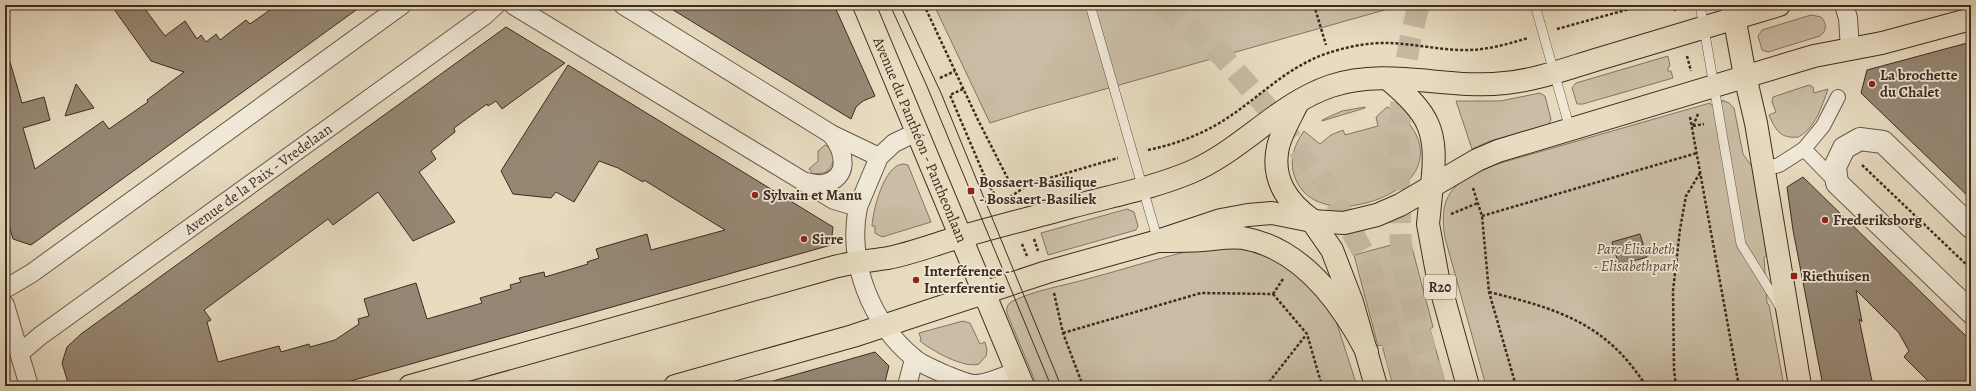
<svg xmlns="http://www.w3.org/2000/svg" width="1976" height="391" font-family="Alegreya,serif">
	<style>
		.green { fill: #cabda5; stroke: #847463 }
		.building { fill: #968774; stroke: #3f2b21 }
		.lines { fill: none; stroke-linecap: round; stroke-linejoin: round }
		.trunk-tunnel { stroke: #c5b8a0; stroke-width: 22; stroke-dasharray: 22 11; stroke-linecap: butt }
		.service-casing { stroke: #695749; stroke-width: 10 }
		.pedestrian-casing { stroke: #695749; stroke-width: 16 }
		.minor-casing { stroke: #695749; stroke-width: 20 }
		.tertiary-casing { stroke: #695749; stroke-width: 24 }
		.primary-casing { stroke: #3f2b21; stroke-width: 24 }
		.trunk-casing { stroke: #3f2b21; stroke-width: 24 }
		.path { stroke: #3f2b21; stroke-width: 2.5; stroke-dasharray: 3 2; stroke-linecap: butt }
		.service { stroke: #efe8d6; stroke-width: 9 }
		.pedestrian { stroke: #efe8d6; stroke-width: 14 }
		.minor { stroke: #efe8d6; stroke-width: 18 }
		.tertiary { stroke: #efe8d6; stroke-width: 22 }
		.primary { stroke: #e7dbc0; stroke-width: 22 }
		.trunk { stroke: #e7dbc0; stroke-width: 22 }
		.tram { stroke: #3f2b21; stroke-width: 1 }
		.poi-dot { fill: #8f2418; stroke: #efe8d6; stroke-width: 1.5 }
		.labels { text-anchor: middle; stroke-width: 3.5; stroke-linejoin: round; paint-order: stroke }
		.shield { fill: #efe8d6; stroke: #746457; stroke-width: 1 }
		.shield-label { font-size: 14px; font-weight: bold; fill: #3f2b21 }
		.poi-label { font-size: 15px; font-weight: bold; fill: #3f2b21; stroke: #efe8d6; text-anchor: start }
		.street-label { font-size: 15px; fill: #3f2b21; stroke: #efe8d6 }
		.park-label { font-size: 15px; font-style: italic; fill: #5b483b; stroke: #efe8d6 }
	</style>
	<rect width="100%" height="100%" fill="#e7dbc0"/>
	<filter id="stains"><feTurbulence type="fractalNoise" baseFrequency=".005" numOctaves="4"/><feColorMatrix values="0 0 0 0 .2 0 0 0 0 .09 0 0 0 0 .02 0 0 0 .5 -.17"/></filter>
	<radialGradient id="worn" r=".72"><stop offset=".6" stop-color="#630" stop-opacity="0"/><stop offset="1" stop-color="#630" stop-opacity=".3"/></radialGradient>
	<g class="green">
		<path d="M934 5H1402L1031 110 990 123Z"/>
		<path d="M1811 15 1821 17C1827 23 1827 31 1820 36L1768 52 1762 50 1758 36 1762 30Z"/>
		<path d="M1668 56 1670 66 1668 67V71H1671L1673 78 1583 104H1577L1572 88 1576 83Z"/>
		<path d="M1809 85 1813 87 1814 93 1828 89C1822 106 1815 129 1798 137 1780 139 1775 129 1769 115L1776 112 1772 102 1773 97Z"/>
		<path d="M1540 93 1545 96 1551 119 1549 124 1490 141 1472 149 1456 101H1500Z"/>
		<path d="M1722 100 1729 103 1734 108 1743 154 1753 168 1767 254 1764 258 1767 303 1769 305 1784 386H1486L1445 238C1437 190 1457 181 1497 164L1710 103 1711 105 1722 102Z"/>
		<path d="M1365 107V108L1322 121V120L1342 111Z"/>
		<path d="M1387 107C1419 122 1435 160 1403 185 1375 208 1314 220 1296 180 1288 162 1294 145 1304 131L1320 144 1331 135 1343 130 1345 135 1378 126 1376 117Z"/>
		<path d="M825 145C838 151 835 166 824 173L813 174 809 169 818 161V151Z"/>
		<path d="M903 164 908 165 931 222 882 237 875 233V226H872C873 210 884 165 903 164Z"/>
		<path d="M1127 209 1134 212 1138 226 1136 230 1048 255 1041 233Z"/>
		<path d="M1410 240 1433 327 1430 329 1446 386H1393L1382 345 1378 346 1354 255Z"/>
		<path d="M1229 244 1266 252 1315 288 1336 321 1357 386H1037L1007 313C1006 307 1008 303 1013 301 1035 290 1063 286 1087 279 1134 267 1180 250 1229 244Z"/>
		<path d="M963 321 970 323 980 344 985 342 987 350 986 356 979 364C964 369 931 350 920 341L921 339 919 333Z"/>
	</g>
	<g class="building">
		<path d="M111 5H142L165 36 185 21 197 39 201 35 206 42 216 34 220 40 246 20 250 24 277 5H363L31 245 13 239 5 211V63L10 62 22 103 44 97 50 120 23 128 35 169 103 121 109 129 148 102 147 100 184 72 151 61Z"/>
		<path d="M665 5H834L875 96 863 101 856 107 851 119Z"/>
		<path d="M506 27 565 63 502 109 496 101 488 106 487 104 454 128 455 132 431 151 436 159 419 172 455 222 413 241 378 192 333 225 328 219 204 310 211 320 207 322 218 362 279 346 281 352 309 344 310 347 335 340 359 324 358 319 369 316 364 299 416 283 427 319 482 303 480 298 511 289 510 285 521 282 519 278 544 272 545 277 588 264 587 262 599 258 596 249 647 234 651 250 725 230 644 180 643 182 618 168 599 161 574 202 556 192 551 198 513 194 501 171 568 65 833 227 831 245 333 386H69L62 363 67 347 81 334Z"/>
		<path d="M1971 42V199L1861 93 1867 70Z"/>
		<path d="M76 84 94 108 65 116Z"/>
		<path d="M1803 177 1971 341V386H1933L1904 357 1909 351 1899 333 1856 290 1862 322 1859 319 1873 386H1823L1793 230 1787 187Z"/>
		<path d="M1640 234 1647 257 1619 265 1612 242Z"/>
		<path d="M875 352 889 366 884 386H773V381Z"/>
	</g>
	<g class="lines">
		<g class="trunk-tunnel">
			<path d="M1163 5 1223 57 1266 106 1329 189 1369 263 1405 386"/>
			<path d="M1419 5C1400 71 1396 141 1400 209 1400 224 1400 239 1402 254 1409 299 1423 343 1435 386"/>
		</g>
		<g class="service-casing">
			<g id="service">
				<path d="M1090 5 1158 241"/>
				<path d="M1535 5 1570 129"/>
				<path d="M1700 5 1741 244 1780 307"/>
			</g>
		</g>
		<g class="pedestrian-casing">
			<g id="pedestrian">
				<path d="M1804 149 1823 126 1838 97"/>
				<path d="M1764 169 1779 165 1804 149 1837 183"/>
			</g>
		</g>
		<g class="minor-casing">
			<g id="minor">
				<path d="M513 5 834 200 858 207"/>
				<path d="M623 5 831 134 879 157"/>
				<path d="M1844 5 1848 18 1850 49"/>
				<path d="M917 132 894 143 879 157 858 207C847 262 871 323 914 358 922 365 934 369 944 374 952 377 964 383 973 384 987 385 1004 376 1017 371"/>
				<path d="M806 182C812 183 817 185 822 184 851 179 845 151 831 134"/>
				<path d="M5 289 32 273 402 5"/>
				<path d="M5 305 29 386"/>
				<path id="s1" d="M20 353 40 336 484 16 496 5"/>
				<path d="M907 386 914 359"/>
			</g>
		</g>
		<g class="tertiary-casing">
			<path id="tertiary" d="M1971 227 1883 142 1860 139 1844 148 1835 167 1837 183 1971 312"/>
		</g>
		<g class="primary-casing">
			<g id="primary">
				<path id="s2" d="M864 5 1023 386"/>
				<path d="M1732 5 1745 76 1756 123 1800 386"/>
				<path d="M1388 79C1430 115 1438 130 1432 185"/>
				<path d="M1298 102C1292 115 1281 133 1278 147 1271 179 1287 202 1312 220"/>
				<path d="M410 386 834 267C853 262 869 261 888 258 909 254 930 246 950 240 990 228 1031 218 1071 207 1111 196 1153 188 1191 172 1242 150 1278 104 1331 86 1388 67 1448 90 1505 83 1538 80 1571 67 1602 58 1661 40 1720 23 1779 5"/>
				<path d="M675 386 853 336 1047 272 1158 241 1221 220 1248 215 1272 213 1312 221 1344 223 1377 215 1400 205 1477 160 1498 151 1814 56 1882 43 1971 19"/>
			</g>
		</g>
		<g class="trunk-casing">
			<g id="trunk">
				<path d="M1432 185 1428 224 1438 278 1468 386"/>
				<path d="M1312 221 1332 250 1352 302 1376 386"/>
				<path d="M1158 241C1173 241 1188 241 1203 240 1216 239 1230 236 1243 238 1302 248 1341 302 1367 352"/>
			</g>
		</g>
		<g class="path">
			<path d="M924 5 978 120 1010 183"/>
			<path d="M1314 5 1326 45"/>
			<path d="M1670 5 1677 12"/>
			<path d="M1557 29 1644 5"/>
			<path d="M1687 56 1691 71"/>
			<path d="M940 78 955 71"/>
			<path d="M963 89 950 95 987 182 995 195"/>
			<path d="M1690 117 1739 386"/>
			<path d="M1693 126 1698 114"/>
			<path d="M1693 126 1704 124"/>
			<path d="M1148 150C1172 145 1195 137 1216 125 1256 102 1283 68 1328 53 1346 47 1370 42 1390 43 1413 44 1436 49 1459 50 1483 51 1505 45 1528 38"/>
			<path d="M1862 165 1971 269"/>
			<path d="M1473 188 1482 216 1489 292 1516 386"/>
			<path d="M1006 200 1029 184 1118 158"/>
			<path d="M1451 214 1478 203"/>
			<path d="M1482 216 1697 153"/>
			<path d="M1034 239 1038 251"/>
			<path d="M1022 244 1027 256"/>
			<path d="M1489 292C1558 309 1606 323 1646 386"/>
			<path d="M1054 293 1063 333 1083 386"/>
			<path d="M1273 294 1283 279"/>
			<path d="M1273 294 1307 334 1322 386"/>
			<path d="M1063 333 1201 293 1273 294"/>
			<path d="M1266 386 1306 335"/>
			<path d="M1676 386 1674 370 1673 291 1680 229 1686 196 1700 173"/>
		</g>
		<use href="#service" class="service"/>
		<use href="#pedestrian" class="pedestrian"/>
		<use href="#minor" class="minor"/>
		<use href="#tertiary" class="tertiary"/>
		<use href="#primary" class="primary"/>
		<use href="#trunk" class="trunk"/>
		<g class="tram">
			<path d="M890 5 926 84 1051 386"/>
			<path d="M900 5 941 93 1061 386"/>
		</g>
	</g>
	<g class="poi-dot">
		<circle cx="1872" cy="84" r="4"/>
		<rect x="967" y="187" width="8" height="8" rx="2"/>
		<circle cx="755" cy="195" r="4"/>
		<circle cx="1825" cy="220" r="4"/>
		<circle cx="804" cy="239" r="4"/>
		<rect x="1790" y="272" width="8" height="8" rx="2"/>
		<circle cx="916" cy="280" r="4"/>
	</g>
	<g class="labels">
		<rect class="shield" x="1424" y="275" width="32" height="24" rx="3"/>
		<g class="shield-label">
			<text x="1440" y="292">R20</text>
		</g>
		<g class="poi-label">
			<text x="1880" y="80">La brochette<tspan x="1880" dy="17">du Chalet</tspan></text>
			<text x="979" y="187">Bossaert-Basilique<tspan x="979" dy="17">- Bossaert-Basiliek</tspan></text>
			<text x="763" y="200">Sylvain et Manu</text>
			<text x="1833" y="225">Frederiksborg</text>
			<text x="812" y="244">Sirre</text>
			<text x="924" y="276">Interférence -<tspan x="924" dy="17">Interferentie</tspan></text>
			<text x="1802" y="281">Riethuisen</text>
		</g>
		<g class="street-label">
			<text dy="5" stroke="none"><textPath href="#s2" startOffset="146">Avenue du Panthéon - Pantheonlaan</textPath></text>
			<text dy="5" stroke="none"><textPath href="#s1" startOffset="295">Avenue de la Paix - Vredelaan</textPath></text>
		</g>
		<g class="park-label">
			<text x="1636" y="254">Parc Élisabeth<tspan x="1636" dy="17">- Elisabethpark</tspan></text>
		</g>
	</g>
	<rect width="1976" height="391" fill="none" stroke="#e7dbc0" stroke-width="20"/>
	<rect x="6" y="6" width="1964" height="379" fill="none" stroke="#3f2b21" stroke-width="2"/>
	<rect x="10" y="10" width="1956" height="371" fill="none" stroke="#3f2b21"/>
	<rect width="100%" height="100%" filter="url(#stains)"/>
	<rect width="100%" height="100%" fill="url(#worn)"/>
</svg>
